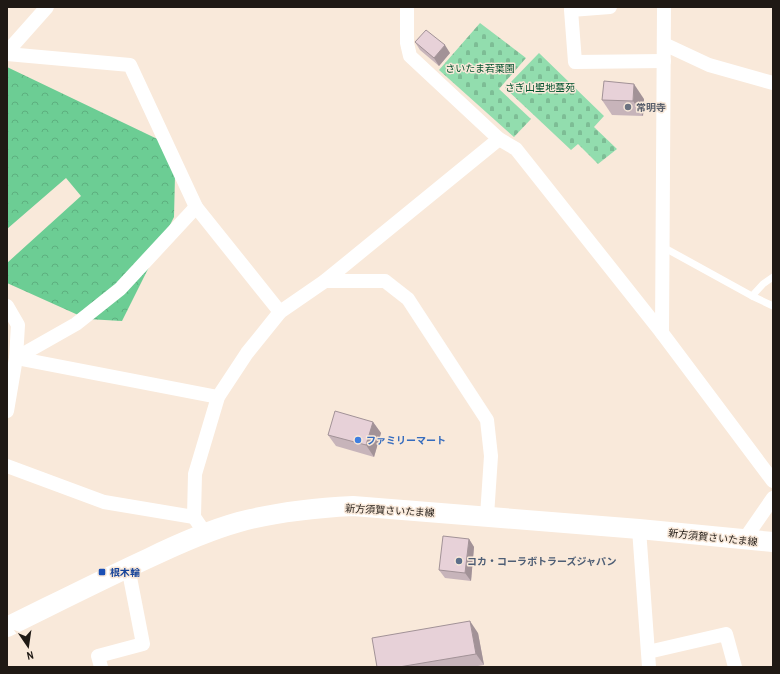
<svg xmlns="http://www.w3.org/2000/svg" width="780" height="674" font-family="'Archivo Narrow','Noto Sans JP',sans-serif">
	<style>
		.forest { fill: url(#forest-crowns) }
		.cemetery { fill: url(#cemetery-stones) }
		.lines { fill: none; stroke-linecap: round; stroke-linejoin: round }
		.service { stroke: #fff; stroke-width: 7 }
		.minor { stroke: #fff; stroke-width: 14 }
		.secondary { stroke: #fff; stroke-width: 20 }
		.wall { fill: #c7b4ba }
		.shaded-wall { fill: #a29297 }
		.building { fill: #e7d1d8; stroke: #a29297 }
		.worship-dot { fill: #6b7280; stroke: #f9e9da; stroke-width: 1.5 }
		.shop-dot { fill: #3f7fe0; stroke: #f9e9da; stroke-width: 1.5 }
		.service-dot { fill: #5c6f8a; stroke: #f9e9da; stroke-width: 1.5 }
		.transit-dot { fill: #1a4fb4; stroke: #f9e9da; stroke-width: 1.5 }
		.labels { text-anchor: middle; stroke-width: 3; stroke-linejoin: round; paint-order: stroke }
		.park-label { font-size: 10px; fill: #03532f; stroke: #f9e9da }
		.worship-label { font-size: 10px; font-weight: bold; fill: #5b616d; stroke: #f9e9da; text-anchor: start }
		.shop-label { font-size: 10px; font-weight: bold; fill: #366cbe; stroke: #f9e9da; text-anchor: start }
		.street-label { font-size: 10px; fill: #1f1914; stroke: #f9e9da }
		.service-label { font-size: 10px; font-weight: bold; fill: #4e5e75; stroke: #f9e9da; text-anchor: start }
		.transit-label { font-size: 10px; font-weight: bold; fill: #164399; stroke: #f9e9da; text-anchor: start }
	</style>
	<defs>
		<pattern id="forest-crowns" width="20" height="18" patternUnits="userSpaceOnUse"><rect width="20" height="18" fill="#6ccd94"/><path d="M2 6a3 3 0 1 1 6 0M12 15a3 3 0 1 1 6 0" fill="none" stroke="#5daf7f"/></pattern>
		<pattern id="cemetery-stones" width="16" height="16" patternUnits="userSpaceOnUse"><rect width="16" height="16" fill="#92ddae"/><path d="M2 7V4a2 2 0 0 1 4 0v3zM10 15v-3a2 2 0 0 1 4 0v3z" fill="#7dbd95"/></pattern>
	</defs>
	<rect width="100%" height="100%" fill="#f9e9da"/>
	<path class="forest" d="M7 67 172 146 175 176 174 217 122 321 87 319 7 283V263L81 196 66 178 7 229Z"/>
	<g class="cemetery">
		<path d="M480 23 526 58 499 89 531 119 514 137 439 70Z"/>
		<path d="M539 53 604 116 594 127 617 149 598 164 578 144 571 150 505 88Z"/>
	</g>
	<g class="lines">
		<g class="service">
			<path d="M663 247 752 296 773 306"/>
			<path d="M752 296 763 284 773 277"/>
		</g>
		<g class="minor">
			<path d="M407 7V43L410 56 499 139 516 149 662 333 773 481"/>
			<path d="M610 7 571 10 575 62 664 61"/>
			<path d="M664 44 709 65 773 83"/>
			<path d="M7 52 47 7"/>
			<path d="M7 54 130 65 196 207 280 312"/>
			<path d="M325 281H385L408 299 487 420 491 456 487 516"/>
			<path d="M7 306 18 325 16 358 218 397"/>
			<path d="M662 333 664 7"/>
			<path d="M7 411 16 358 76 324 120 289 196 207"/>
			<path d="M7 466 104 502 194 517"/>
			<path d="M639 529 649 667"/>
			<path d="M205 533 194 517 195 474 218 397 247 353 280 312 325 281 499 139"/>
			<path d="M744 540 773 498"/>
			<path d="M648 652 726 634 735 667"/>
			<path d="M101 667 98 656 143 644 128 567"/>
		</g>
		<path class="secondary" d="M7 627C54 604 101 580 149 558 178 544 207 531 239 522 276 512 315 508 353 506L639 529 773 542"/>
	</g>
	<g class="wall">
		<path d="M415 42 450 53 439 66 420 50Z"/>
		<path d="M644 99 643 116 612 115 602 100Z"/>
		<path d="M373 422 381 433 374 457 336 446 328 435Z"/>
		<path d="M469 539 474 547 471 581 445 578 439 570Z"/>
		<path d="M478 633 484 665 472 667H377Z"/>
	</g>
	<g class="shaded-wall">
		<path d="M445 45 450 53 439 66 434 58Z"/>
		<path d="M634 84 644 99 643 116 633 101Z"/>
		<path d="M373 422 381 433 374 457 366 445Z"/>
		<path d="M469 539 474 547 471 581 465 573Z"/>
		<path d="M470 621 478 633 484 665 476 654Z"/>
	</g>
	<g class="building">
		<path d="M426 30 445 45 434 58 415 42Z"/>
		<path d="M604 81 634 84 633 101 602 100Z"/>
		<path d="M335 411 373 422 366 445 328 435Z"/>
		<path d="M443 536 469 539 465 573 439 570Z"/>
		<path d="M470 621 476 654 399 667H377L372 638Z"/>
	</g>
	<circle class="worship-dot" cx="628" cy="107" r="4"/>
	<circle class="shop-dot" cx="358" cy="440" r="4"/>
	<circle class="service-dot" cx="459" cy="561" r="4"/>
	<rect class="transit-dot" x="98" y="568" width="8" height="8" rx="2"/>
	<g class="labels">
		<g class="park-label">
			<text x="480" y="72">さいたま若葉園</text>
			<text x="540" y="91">さぎ山聖地墓苑</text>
		</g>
		<g class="worship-label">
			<text x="636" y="111">常明寺</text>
		</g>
		<g class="shop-label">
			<text x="366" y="444">ファミリーマート</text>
		</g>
		<g class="street-label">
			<text transform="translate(390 510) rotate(3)" y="4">新方須賀さいたま線</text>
			<text transform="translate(713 537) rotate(6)" y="4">新方須賀さいたま線</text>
		</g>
		<g class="service-label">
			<text x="467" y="565">コカ・コーラボトラーズジャパン</text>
		</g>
		<g class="transit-label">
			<text x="110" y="576">根木輪</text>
		</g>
	</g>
	<rect width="780" height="674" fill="none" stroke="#1f1914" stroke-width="16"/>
	<g transform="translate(28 646) rotate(167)" stroke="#f9e9da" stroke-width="3" paint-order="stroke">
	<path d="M0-3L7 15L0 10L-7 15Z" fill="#1f1914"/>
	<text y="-6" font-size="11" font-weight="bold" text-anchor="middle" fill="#1f1914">N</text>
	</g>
</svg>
